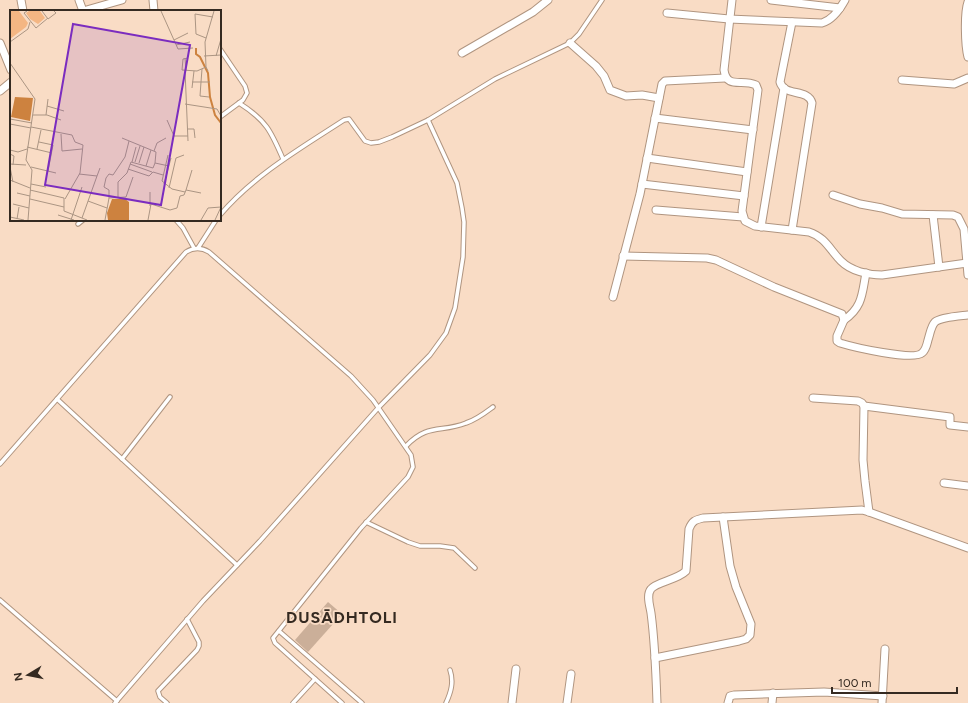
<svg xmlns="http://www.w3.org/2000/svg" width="968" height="703" font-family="Figtree,sans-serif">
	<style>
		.building { fill: #cbaf99 }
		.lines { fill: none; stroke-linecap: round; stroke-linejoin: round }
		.lane-casing { stroke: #b09580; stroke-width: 5.5 }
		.street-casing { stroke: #b09580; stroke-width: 9 }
		.lane { stroke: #fff; stroke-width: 3.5 }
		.street { stroke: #fff; stroke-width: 7 }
		.labels { text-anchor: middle; stroke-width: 3.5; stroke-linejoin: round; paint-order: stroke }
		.district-label { font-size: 16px; font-weight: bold; letter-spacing: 1px; fill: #352a21; stroke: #f9dcc5 }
		.inset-river { fill: none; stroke: #cd823f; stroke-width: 2 }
		.inset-road { fill: none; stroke: #ab9583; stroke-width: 1 }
		.view { fill: #7b2cbf; fill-opacity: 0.15; stroke: #7b2cbf; stroke-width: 2 }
		.inset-edge { fill: none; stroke: #352a21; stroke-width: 2 }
	</style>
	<rect width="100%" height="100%" fill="#f9dcc5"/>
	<path class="building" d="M328 602 342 614 308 652 295 640Z"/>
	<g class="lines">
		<g class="lane-casing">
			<g id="lane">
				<path d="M220 49 245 86 247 93 243 100 220 117"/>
				<path d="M239 103C266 120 271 131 283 159"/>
				<path d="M220 215C254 175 301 148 344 120L349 119 365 141 371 143 379 142 392 137 428 120 495 79 570 43 579 34 602 0"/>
				<path d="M176 220 183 228 194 248"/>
				<path d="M78 224 83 220"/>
				<path d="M198 248 216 220"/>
				<path d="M57 399 237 565"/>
				<path d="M406 446C428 423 441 433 466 423 476 420 485 413 493 407"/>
				<path d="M122 459 170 397"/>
				<path d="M0 464 186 252C194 247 201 247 209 252L351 376 373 400 411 455 413 467 408 477 361 528 273 638 275 643 342 703"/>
				<path d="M366 522 408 542 420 546H440L454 548 475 568"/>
				<path d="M0 600 117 701"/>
				<path d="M279 631 362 703"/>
				<path d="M115 703 203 601 260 541 379 407 430 355 446 333 455 308 463 257 464 222 462 208 457 183 428 120"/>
				<path d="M167 703 160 697 158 691 197 650 199 646V642L187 619"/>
				<path d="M293 703 315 679"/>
				<path d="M446 703C451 692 454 682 450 670"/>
			</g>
		</g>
		<g class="street-casing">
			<g id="street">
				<path d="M21 0 23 11"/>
				<path d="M79 0 83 11"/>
				<path d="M153 0 154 11"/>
				<path d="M732 0 724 70C727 90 742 78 756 85L758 90 742 211 745 221 755 226 809 232C825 237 830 250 841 261 851 271 868 275 882 275L967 263"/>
				<path d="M771 0 840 8"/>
				<path d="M968 2C964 13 965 46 968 57"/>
				<path d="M83 11 122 0"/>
				<path d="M667 13 729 19 822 23C832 20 840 9 845 0"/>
				<path d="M0 43 11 70"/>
				<path d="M570 43 596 66 604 76 610 90 626 96 642 95 659 98"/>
				<path d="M462 53 533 12 548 0"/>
				<path d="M902 80 954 84 968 78"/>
				<path d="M0 91 11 82"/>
				<path d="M655 118 753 130"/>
				<path d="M647 158 747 172"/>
				<path d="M642 184 744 196"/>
				<path d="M833 195 860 204 882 208 902 214 953 215 958 217 964 229 968 275"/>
				<path d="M656 210 743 217"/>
				<path d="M933 215 939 267"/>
				<path d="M761 227 784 88"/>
				<path d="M792 230 812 103C808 88 784 97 780 82L792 22"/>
				<path d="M623 256 707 258 716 260 774 287 842 314 844 320 837 336V341L840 343C853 347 913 361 922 353 926 350 927 344 928 340 930 334 931 326 935 322 941 317 960 316 968 315"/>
				<path d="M613 297 640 194 662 84 665 81 725 78"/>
				<path d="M844 320C863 307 862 293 866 273"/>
				<path d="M813 398 858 401 862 403 864 406 863 460 865 481 869 512"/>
				<path d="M864 406 950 417V425L968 427"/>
				<path d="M944 483 968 486"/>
				<path d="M655 658 739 641 746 639 750 635 751 624 736 587 730 566 723 517"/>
				<path d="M512 703 516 669"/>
				<path d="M567 703 571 674"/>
				<path d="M657 703C656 673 655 643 651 613 650 606 646 595 651 589 656 582 677 580 686 571L689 529C692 521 695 520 703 518L862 510 869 512 968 548"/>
				<path d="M728 703 730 696 734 695 824 692 883 696"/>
				<path d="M772 703 773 693"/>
				<path d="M882 703 885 649"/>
			</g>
		</g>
		<use href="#lane" class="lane"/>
		<use href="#street" class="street"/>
	</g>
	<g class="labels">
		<g class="district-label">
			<text x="342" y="623">DUSĀDHTOLI</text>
		</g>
	</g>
	<g transform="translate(10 10)">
		<rect width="211" height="211" fill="#f9dcc5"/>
		<path d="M0 1H9L18 13 16 17 0 29ZM19 1H30L35 8 28 14 20 9 16 3Z" fill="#f4b683"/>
		<path d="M5 87 23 88 20 111 1 107ZM102 189H115L119 192V210H98L97 203Z" fill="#cd823f"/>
		<path class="inset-river" d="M186 38V44L190 47 198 63 200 87 205 105 211 113"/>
		<path class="inset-road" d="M17 1 14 3 26 18 38 8M32 1 38 9 46 3 44 1M151 1 168 39 183 38M196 28 186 24 185 4 203 7M164 30 178 23M0 32 18 19 20 12M166 35 180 32M194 46 211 45M206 46 211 29M175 48 176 60M178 48 173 49 172 60 187 61 196 57 198 61M0 53 25 89 16 150 22 160 18 210M196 57 195 32 204 1M175 60 178 131M182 72H200M191 72 190 86 199 87M191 72 192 59M182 78 184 61M175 94 207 99 211 106M37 96 54 101M23 105H37L51 110M36 105 38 89M0 109 22 113M157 110 164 126H178M0 114 21 118M21 117 62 125 65 132 73 135 70 163 55 189M178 119H184L185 128M51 124 52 141 72 139M112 128 146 142 145 153M29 132 43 135 38 161M17 137 42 143M27 139 31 120M0 140 8 142 17 139M144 141 147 133 156 128M0 144 4 146 3 155M158 145 152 171 162 179 175 182M122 152 126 137M125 152 130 136M129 153 134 137M0 154 16 155M120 154 142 162M136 156 141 140M0 157 3 172M21 157 46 163M118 159 139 166 143 162 153 165M69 164 87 166 90 158M0 170 20 178M21 174 36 177M154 174 161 148M159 178 166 148 174 145M20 180 54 188V201L77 210M176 180 182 160M7 183 20 186M108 187V172L117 163 121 152 143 158 145 153 159 156M99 188V180L94 177 96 168 99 164 103 165 115 147 119 131M20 189 54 197M78 191 97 198M3 194 19 198M140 196V182M48 205 64 210M0 207 14 210M72 208 87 166M7 209 9 197M61 210 72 177M95 210 99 188 116 187 123 167M138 210 141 194 160 200 167 198 170 186 174 185 176 180 191 183M191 210 198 198 211 197M205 210 211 197"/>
		<path class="view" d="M63 14 180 35 151 195 35 175Z"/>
		<rect width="211" height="211" class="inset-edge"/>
	</g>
	<g transform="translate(28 675) rotate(260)" stroke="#f9dcc5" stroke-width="3" paint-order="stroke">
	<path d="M0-3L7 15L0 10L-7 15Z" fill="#352a21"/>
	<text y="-6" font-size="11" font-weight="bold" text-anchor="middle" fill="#352a21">N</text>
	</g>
	<path d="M832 687v6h125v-6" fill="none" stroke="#352a21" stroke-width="2"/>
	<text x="838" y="687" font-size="12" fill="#352a21" stroke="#f9dcc5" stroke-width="3" paint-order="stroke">100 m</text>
</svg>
